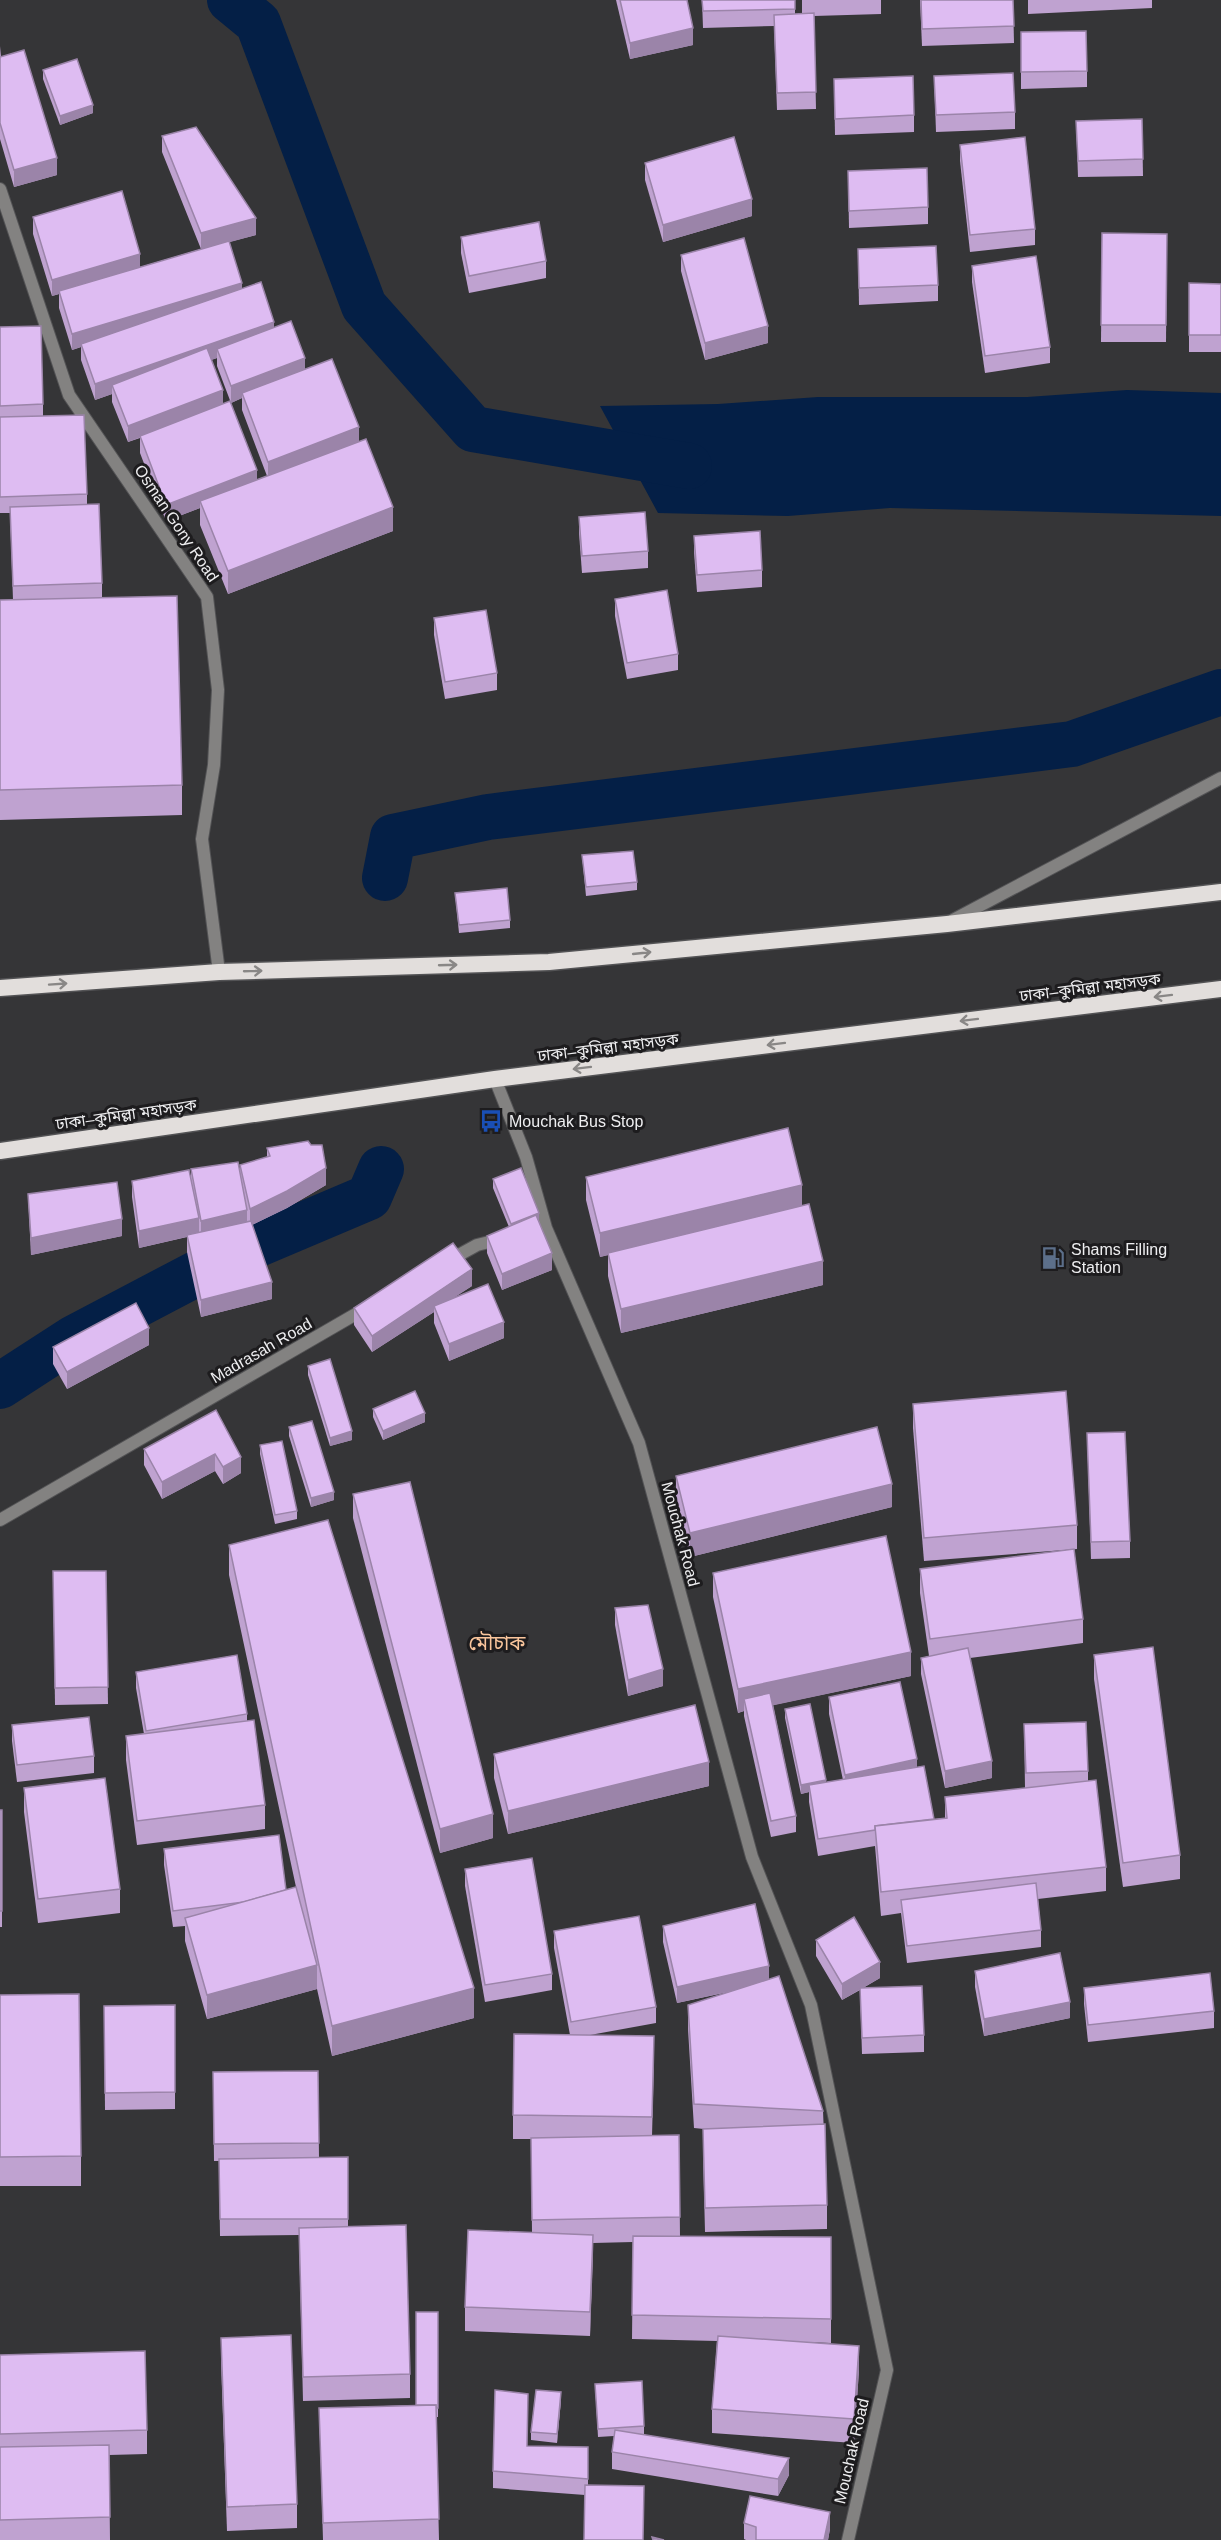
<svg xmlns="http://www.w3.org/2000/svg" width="1221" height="2540" font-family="Arial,'Noto Sans Bengali',sans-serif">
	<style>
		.water { fill: #041f46 }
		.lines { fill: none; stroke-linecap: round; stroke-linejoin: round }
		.canal { stroke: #041f46; stroke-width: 46 }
		.minor-casing { stroke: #535355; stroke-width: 14 }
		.tertiary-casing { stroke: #535355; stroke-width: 14 }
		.trunk-casing { stroke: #535355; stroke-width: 19 }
		.minor { stroke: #838281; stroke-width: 12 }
		.tertiary { stroke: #838281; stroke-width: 12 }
		.trunk { stroke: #e2dedc; stroke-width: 16 }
		.wall { fill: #bfa2d0; fill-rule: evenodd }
		.shaded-wall { fill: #9b84a9 }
		.building { fill: #debcf2; stroke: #9b84a9; stroke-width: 1.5 }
		.oneway { stroke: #898786 }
		.labels { text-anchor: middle; stroke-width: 6; stroke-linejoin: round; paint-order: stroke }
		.street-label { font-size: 16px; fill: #eeeef0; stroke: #1d1c1e }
		.poi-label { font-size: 16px; fill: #eeeef0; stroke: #1d1c1e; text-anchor: start }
		.quarter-label { font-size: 20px; fill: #f9c59c; stroke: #1d1c1e }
	</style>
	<rect width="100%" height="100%" fill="#353537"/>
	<path class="water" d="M1127 390 1221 393V516L890 508 788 516 658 513 600 406 718 404 818 397H1027Z"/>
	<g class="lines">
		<g class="canal">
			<path d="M230 0 258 23 364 306 473 429 689 466"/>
			<path d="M385 878 393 837 488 817 1072 744 1221 692"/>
			<path d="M0 1386 74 1338 232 1255 369 1197 381 1169"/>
		</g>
		<g class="minor-casing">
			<g id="minor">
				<path d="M0 189 69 395 207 597 218 690 214 765 202 839 219 972"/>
				<path d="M953 920 1221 778"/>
				<path d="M448 1261 477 1245 501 1239"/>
				<path d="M0 1520 368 1307"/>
			</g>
		</g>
		<g class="tertiary-casing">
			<path id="tertiary" d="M495 1079 526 1157 546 1228 639 1443 752 1857 811 2005 887 2370 848 2540"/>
		</g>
		<g class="trunk-casing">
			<g id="trunk">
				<path d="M0 988 219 972 549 962 947 924 1221 892"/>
				<path d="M0 1151 495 1079 1221 989"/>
			</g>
		</g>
		<use href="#minor" class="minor"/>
		<use href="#tertiary" class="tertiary"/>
		<use href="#trunk" class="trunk"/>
	</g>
	<g class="wall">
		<path d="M616 0H687L693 45 630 59Z"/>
		<path d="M702 0H795V14H802V0H881V14L814 16 816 109 777 110 774 26 703 28Z"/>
		<path d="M920 0H1013L1014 43 922 46Z"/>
		<path d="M1028 0H1152V8L1028 14Z"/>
		<path d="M1021 32 1087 71V87L1021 89Z"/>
		<path d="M0 46 1 57 57 175 14 187 0 139Z"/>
		<path d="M43 70 93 113 60 125 43 79Z"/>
		<path d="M934 76 1015 112V129L936 132Z"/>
		<path d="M834 79 914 115V132L835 135Z"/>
		<path d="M1142 119 1143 176 1078 177 1076 121Z"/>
		<path d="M162 136 256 235 229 242 242 288 274 327 359 441 393 531 228 594 200 525V508L166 521 140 453V438L128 442 112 402V394L95 400 81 360V347L72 350 59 308V294L52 296 33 234V217L140 267 201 249 162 152ZM217 358V366L231 403 242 398V410L267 476 257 480 223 404 211 360Z"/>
		<path d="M960 145 1035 229V245L970 252 960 161Z"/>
		<path d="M645 163 752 216 663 242 645 180Z"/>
		<path d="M848 171 928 207V224L849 228Z"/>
		<path d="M1102 233 1167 234 1166 342H1101Z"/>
		<path d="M461 237 546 261V278L469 293 461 253Z"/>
		<path d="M858 249 938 285V301L859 305Z"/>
		<path d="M681 255 768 343 705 360 681 271Z"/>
		<path d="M972 266 1050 347V363L985 373 972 282Z"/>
		<path d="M1189 283 1221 284V352H1189Z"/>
		<path d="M0 327 43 404V416L87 494V504L102 583V598L182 785V815L0 820V600H13L10 513H0Z"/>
		<path d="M579 517 648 551V568L582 573 579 533Z"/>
		<path d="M694 536 762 570V587L697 592 694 552Z"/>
		<path d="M615 599 678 654V670L627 679 615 616Z"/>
		<path d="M434 618 497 673V690L445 699 434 635Z"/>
		<path d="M582 855 637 882V890L586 896Z"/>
		<path d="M455 893 510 920V928L459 933Z"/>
		<path d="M267 1148 326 1185 287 1208 252 1225 272 1299 201 1317 187 1252V1237L139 1248 132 1197V1181L191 1180V1169L240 1172V1165L267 1157Z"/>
		<path d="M586 1177 802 1206 823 1285 621 1333 608 1276V1255L600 1257 586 1200Z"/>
		<path d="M493 1179 539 1221 552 1270 502 1290 487 1253V1236L509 1227 493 1188Z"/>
		<path d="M28 1194 122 1236 31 1255Z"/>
		<path d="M472 1286 453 1298 504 1338 449 1361 434 1323V1312L372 1352 354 1325V1308Z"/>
		<path d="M149 1345 67 1389 53 1364V1347Z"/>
		<path d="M308 1366 352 1440 330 1446 308 1375Z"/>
		<path d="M913 1404 1077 1525V1549L924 1561 913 1428Z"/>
		<path d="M373 1409 425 1422 383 1440 373 1417Z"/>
		<path d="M216 1410 241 1473 223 1484 215 1471 162 1499 144 1465V1449Z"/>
		<path d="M289 1427 334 1500 311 1507 289 1436Z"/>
		<path d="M1087 1433 1130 1541V1558L1091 1559Z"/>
		<path d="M260 1445 297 1511V1519L275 1524 260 1454Z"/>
		<path d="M676 1476 892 1507 690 1557 676 1500Z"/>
		<path d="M353 1494 493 1838 440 1853 353 1518Z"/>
		<path d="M229 1545 474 2018 332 2056 317 1989 207 2019 185 1941V1926L173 1927 164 1865V1849L286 1890 296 1887 229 1575Z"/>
		<path d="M920 1569 1083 1619V1643L970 1658 992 1778 945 1788 921 1674V1658L929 1656 920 1593Z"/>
		<path d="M53 1571H106L108 1704 55 1705Z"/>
		<path d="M713 1573 911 1676 773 1705 796 1816V1832L771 1837 744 1716V1711L738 1713 713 1597Z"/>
		<path d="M615 1608 663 1686 628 1696 615 1625Z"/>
		<path d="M1094 1655 1180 1855V1879L1123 1887 1094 1679Z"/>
		<path d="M136 1672 247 1714V1721L265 1805V1829L137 1845 126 1760V1736L144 1734 136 1688Z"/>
		<path d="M829 1697 917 1767 934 1819 945 1818V1797L1025 1788 1024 1724 1088 1771V1781L1106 1867V1891L1038 1899 1041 1930V1947L907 1963 901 1913 881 1916 875 1846 818 1856 809 1802V1792L801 1794 785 1718V1709L826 1782 843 1780 829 1714Z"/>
		<path d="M12 1725 94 1756V1773L17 1782 12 1741Z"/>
		<path d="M494 1754 709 1786 508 1834 494 1778Z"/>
		<path d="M24 1788 120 1889V1913L38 1923 24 1812Z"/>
		<rect x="0" y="1810" width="2" height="117"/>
		<path d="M465 1869 552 1974V1990L485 2002 465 1886Z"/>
		<path d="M663 1926 769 1979 823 2111 827 2205V2229L705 2232 703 2153V2129H704L694 2128 688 2029V2005L733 1991 677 2003 663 1942Z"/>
		<path d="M554 1931 656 2007V2023L590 2035 654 2060 652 2136 679 2135 680 2237H831V2343L805 2342 859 2370 854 2443 712 2433V2409L717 2341 632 2339 633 2242 593 2243 590 2336 465 2331V2307L532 2232 531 2139H513V2115L570 2035 554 1948Z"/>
		<path d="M816 1940 880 1978 863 1988 924 2035V2052L862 2054 860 1990 842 2000 816 1956Z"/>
		<path d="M975 1971 1070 2018 984 2036 975 1987Z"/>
		<path d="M1084 1988 1214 2011V2028L1088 2042 1084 2004Z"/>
		<path d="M0 1995 81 2156V2186H0Z"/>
		<path d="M175 2005V2109L105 2110 104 2006Z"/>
		<path d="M318 2071 319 2158 348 2157V2227L410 2374V2398L303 2401 299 2235 220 2236 219 2161H214L213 2072Z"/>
		<path d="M438 2312V2417H436L439 2540H323L319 2408 416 2405Z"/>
		<path d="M221 2338 297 2504V2528L227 2531 221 2362Z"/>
		<path d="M0 2355 147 2430V2454L109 2455 110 2540H0Z"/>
		<path d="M595 2384 644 2426V2434L641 2435 789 2475 778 2496 612 2469V2452L614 2436 598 2437Z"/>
		<path d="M561 2400 557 2443 531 2440V2432Z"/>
		<path d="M527 2446 588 2447V2485L585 2495 493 2488V2471Z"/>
		<path d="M744 2523 830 2529 828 2540H746L744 2539Z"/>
	</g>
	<g class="shaded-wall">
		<path d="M693 28V45L630 59V43Z"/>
		<path d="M93 105V113L60 125V116Z"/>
		<path d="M57 158V175L14 187V170Z"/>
		<path d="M752 199V216L663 242V225Z"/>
		<path d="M256 218V235L201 250V233Z"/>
		<path d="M140 254V270L59 291V294L52 296V280Z"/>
		<path d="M242 283V300L81 344V347L72 350V334Z"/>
		<path d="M274 322V338L217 349V358L115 393 112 385V394L95 400V384Z"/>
		<path d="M768 326V343L705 360V343Z"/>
		<path d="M305 358V375L242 393V398L231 403V386Z"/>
		<path d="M223 390V406L128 442V426Z"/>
		<path d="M359 427V444L268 479V462Z"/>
		<path d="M257 470V487L200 501V508L166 521V505Z"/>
		<path d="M393 507V531L228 594V571Z"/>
		<path d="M326 1168V1185L287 1208 250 1226V1209Z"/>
		<path d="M802 1185V1209L608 1253V1255L600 1257V1233Z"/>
		<path d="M247 1210V1226L201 1237V1221Z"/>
		<path d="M539 1213V1222L511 1232V1224Z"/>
		<path d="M199 1218V1234L139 1248V1231Z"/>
		<path d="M122 1219V1236L31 1255V1238Z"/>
		<path d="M552 1253V1270L502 1290V1274Z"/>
		<path d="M823 1261V1285L621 1333V1309Z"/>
		<path d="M472 1269V1286L435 1310 434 1306V1312L372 1352V1336Z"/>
		<path d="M272 1282V1299L201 1317V1300Z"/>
		<path d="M504 1322V1338L449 1361V1344Z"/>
		<path d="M149 1328V1345L67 1389V1372Z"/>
		<path d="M425 1413V1422L383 1440V1431Z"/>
		<path d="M352 1431V1440L330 1446V1438Z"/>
		<path d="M215 1454V1471L162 1499V1482Z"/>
		<path d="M241 1457V1473L223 1484V1467Z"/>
		<path d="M892 1484V1507L690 1557V1533Z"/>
		<path d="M334 1492V1500L311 1507V1498Z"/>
		<path d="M911 1652V1676L747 1711 744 1699V1711L738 1713V1689Z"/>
		<path d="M663 1669V1686L628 1696V1680Z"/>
		<path d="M917 1759V1776L845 1792V1775Z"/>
		<path d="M992 1761V1778L945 1788V1771Z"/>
		<path d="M709 1762V1786L508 1834V1811Z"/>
		<path d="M826 1780V1789L809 1785V1792L801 1794V1785Z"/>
		<path d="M493 1814V1838L440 1853V1829Z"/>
		<path d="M880 1962V1978L842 2000V1984Z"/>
		<path d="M317 1965V1989L207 2019V1995Z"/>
		<path d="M769 1966V1983L677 2003V1987Z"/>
		<path d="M474 1988V2018L332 2056V2026Z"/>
		<path d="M1070 2002V2018L984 2036V2019Z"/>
		<path d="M593 2235V2259L590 2336V2312Z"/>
		<path d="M859 2346V2370L854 2443V2419Z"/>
		<path d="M561 2392V2400L557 2443V2434Z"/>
		<path d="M789 2458V2475L778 2496V2479Z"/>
		<path d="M830 2512V2529L828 2540H824Z"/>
	</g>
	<g class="building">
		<path d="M620 0H687L693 28 630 43Z"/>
		<path d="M702 0H795V9L703 11Z"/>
		<path d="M921 0H1013L1014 26 922 29Z"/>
		<path d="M814 13 816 92 777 93 774 15Z"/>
		<path d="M1086 31 1087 71 1021 72V32Z"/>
		<path d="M24 50 57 158 14 170 0 123V57Z"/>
		<path d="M77 59 93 105 60 116 43 70Z"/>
		<path d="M1013 73 1015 112 936 115 934 76Z"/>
		<path d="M913 76 914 115 835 119 834 79Z"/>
		<path d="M1142 119 1143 159 1078 161 1076 121Z"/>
		<path d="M196 127 256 218 201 233 162 136Z"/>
		<path d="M734 137 752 199 663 225 645 163Z"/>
		<path d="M1025 137 1035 229 970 235 960 145Z"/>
		<path d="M927 168 928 207 849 211 848 171Z"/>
		<path d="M122 191 140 254 52 280 33 217Z"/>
		<path d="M539 222 546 261 469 276 461 237Z"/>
		<path d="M1102 233 1167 234 1166 325H1101Z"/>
		<path d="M744 238 768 326 705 343 681 255Z"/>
		<path d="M229 241 242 283 72 334 59 291Z"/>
		<path d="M936 246 938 285 859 288 858 249Z"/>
		<path d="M1036 256 1050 347 985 356 972 266Z"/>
		<path d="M261 282 274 322 95 384 81 344Z"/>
		<path d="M1189 283 1221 284V335H1189Z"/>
		<path d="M291 321 305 358 231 386 217 349Z"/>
		<path d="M41 326 43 404 0 406V327Z"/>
		<path d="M207 348 223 390 128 426 112 385Z"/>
		<path d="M332 359 359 427 268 462 242 393Z"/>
		<path d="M230 401 257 470 166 505 140 436Z"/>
		<path d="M84 415 87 494 0 497V417Z"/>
		<path d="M366 439 393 507 228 571 200 501Z"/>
		<path d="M99 504 102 583 13 586 10 507Z"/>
		<path d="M645 512 648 551 582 556 579 517Z"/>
		<path d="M760 531 762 570 697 575 694 536Z"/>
		<path d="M667 590 678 654 627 663 615 599Z"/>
		<path d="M177 596 182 785 0 790V600Z"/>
		<path d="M486 610 497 673 445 682 434 618Z"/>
		<path d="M633 851 637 882 586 887 582 855Z"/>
		<path d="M507 888 510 920 459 925 455 893Z"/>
		<path d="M788 1128 802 1185 600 1233 586 1177Z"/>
		<path d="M308 1141 311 1145H322L326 1168 287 1191 250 1209 240 1165 270 1156 267 1148Z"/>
		<path d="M238 1162 247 1210 201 1221 191 1169Z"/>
		<path d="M521 1168 539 1213 511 1224 493 1179Z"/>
		<path d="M189 1170 199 1218 139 1231 132 1181Z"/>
		<path d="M117 1182 122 1219 31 1238 28 1194Z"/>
		<path d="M809 1204 823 1261 621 1309 608 1253Z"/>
		<path d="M536 1215 552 1253 502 1274 487 1236Z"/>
		<path d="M251 1221 272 1282 201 1300 187 1235Z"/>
		<path d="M453 1243 472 1269 372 1336 354 1308Z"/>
		<path d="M488 1284 504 1322 449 1344 434 1306Z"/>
		<path d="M136 1303 149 1328 67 1372 53 1347Z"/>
		<path d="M330 1359 352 1431 330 1438 308 1366Z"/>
		<path d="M415 1391 425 1413 383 1431 373 1409Z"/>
		<path d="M1066 1391 1077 1525 924 1538 913 1404Z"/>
		<path d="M216 1410 241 1457 223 1467 215 1454 162 1482 144 1449Z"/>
		<path d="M312 1421 334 1492 311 1498 289 1427Z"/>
		<path d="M877 1427 892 1484 690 1533 676 1476Z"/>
		<path d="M1125 1432 1130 1541 1091 1542 1087 1433Z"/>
		<path d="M282 1441 297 1511 275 1515 260 1445Z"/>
		<path d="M410 1482 493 1814 440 1829 353 1494Z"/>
		<path d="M328 1520 474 1988 332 2026 229 1545Z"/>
		<path d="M886 1536 911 1652 738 1689 713 1573Z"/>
		<path d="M1074 1549 1083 1619 930 1639 920 1569Z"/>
		<path d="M53 1571H106L108 1687 55 1688Z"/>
		<path d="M648 1605 663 1669 628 1680 615 1608Z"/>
		<path d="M1153 1647 1180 1855 1123 1863 1094 1655Z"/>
		<path d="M968 1648 992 1761 945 1771 921 1658Z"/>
		<path d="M237 1655 247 1714 146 1731 136 1672Z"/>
		<path d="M900 1682 917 1759 845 1775 829 1697Z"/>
		<path d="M770 1693 796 1816 771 1821 744 1699Z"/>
		<path d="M810 1704 826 1780 801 1785 785 1709Z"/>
		<path d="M695 1705 709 1762 508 1811 494 1754Z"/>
		<path d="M89 1717 94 1756 17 1765 12 1725Z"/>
		<path d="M254 1720 265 1805 137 1821 126 1736Z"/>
		<path d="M1086 1722 1088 1771 1026 1773 1024 1724Z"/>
		<path d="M924 1766 934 1819 875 1826V1830L818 1839 809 1785Z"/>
		<path d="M105 1778 120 1889 38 1899 24 1788Z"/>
		<path d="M1096 1780 1106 1867 881 1892 875 1826 947 1818 945 1797Z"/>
		<rect x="0" y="1810" width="2" height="101"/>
		<path d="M279 1835 286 1890 244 1902 173 1911 164 1849Z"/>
		<path d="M532 1858 552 1974 485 1985 465 1869Z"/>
		<path d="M1036 1883 1041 1930 907 1946 901 1900Z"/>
		<path d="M296 1887 317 1965 207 1995 185 1918Z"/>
		<path d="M755 1904 769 1966 677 1987 663 1926Z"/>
		<path d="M639 1916 656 2007 571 2022 554 1931Z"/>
		<path d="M854 1917 880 1962 842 1984 816 1940Z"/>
		<path d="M1060 1953 1070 2002 984 2019 975 1971Z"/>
		<path d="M1210 1973 1214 2011 1088 2025 1084 1988Z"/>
		<path d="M779 1976 823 2111 694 2104 688 2005Z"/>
		<path d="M922 1986 924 2035 862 2038 860 1988Z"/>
		<path d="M79 1994 81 2156 0 2157V1995Z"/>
		<path d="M175 2005V2092L105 2093 104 2006Z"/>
		<path d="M514 2034 654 2036 652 2117 513 2115Z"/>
		<path d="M318 2071 319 2143 214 2144 213 2072Z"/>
		<path d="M825 2124 827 2205 705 2208 703 2129Z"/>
		<path d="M679 2135 680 2217 532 2220 531 2138Z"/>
		<path d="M348 2157V2219H220L219 2159Z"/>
		<path d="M406 2225 410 2374 303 2377 299 2228Z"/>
		<path d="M468 2230 593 2235 590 2312 465 2307Z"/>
		<path d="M633 2236 831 2237V2319L632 2315Z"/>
		<path d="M416 2312H438V2408H436V2405H416Z"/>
		<path d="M291 2335 297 2504 227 2507 221 2338Z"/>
		<path d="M718 2336 859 2346 854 2419 712 2409Z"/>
		<path d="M145 2351 147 2430 0 2434V2355Z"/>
		<path d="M642 2381 644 2426 598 2429 595 2384Z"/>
		<path d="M495 2390 528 2394 527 2446 588 2447V2479L493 2471Z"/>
		<path d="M536 2390 561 2392 557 2434 531 2432Z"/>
		<path d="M436 2405 439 2519 323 2523 319 2408Z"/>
		<path d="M615 2430 789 2458 778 2479 612 2452Z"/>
		<path d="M109 2445 110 2517 0 2520V2447Z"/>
		<path d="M585 2485 644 2486 643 2540H584Z"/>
		<path d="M750 2496 830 2512 824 2540H756V2527L744 2523Z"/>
		<path d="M652 2537 664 2540H653Z"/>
	</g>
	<defs><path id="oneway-shaft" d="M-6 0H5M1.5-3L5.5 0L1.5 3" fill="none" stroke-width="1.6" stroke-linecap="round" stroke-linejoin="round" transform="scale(1.5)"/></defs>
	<g class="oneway">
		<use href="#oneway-shaft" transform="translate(642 953) rotate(-6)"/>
		<use href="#oneway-shaft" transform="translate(448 965) rotate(-2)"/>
		<use href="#oneway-shaft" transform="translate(253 971) rotate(-2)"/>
		<use href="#oneway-shaft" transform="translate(58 984) rotate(-4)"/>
		<use href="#oneway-shaft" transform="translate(1163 996) rotate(173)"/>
		<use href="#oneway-shaft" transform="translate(969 1020) rotate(173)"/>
		<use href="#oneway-shaft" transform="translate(776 1044) rotate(173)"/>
		<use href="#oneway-shaft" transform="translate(582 1068) rotate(173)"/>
	</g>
	<defs>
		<g id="bus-bare" transform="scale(1.8)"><path d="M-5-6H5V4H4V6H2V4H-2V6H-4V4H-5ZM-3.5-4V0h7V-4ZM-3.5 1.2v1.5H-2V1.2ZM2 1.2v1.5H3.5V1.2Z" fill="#1a4fb4" stroke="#1d1c1e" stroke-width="2.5" paint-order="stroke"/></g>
		<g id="fuel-bare" transform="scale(1.8)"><path d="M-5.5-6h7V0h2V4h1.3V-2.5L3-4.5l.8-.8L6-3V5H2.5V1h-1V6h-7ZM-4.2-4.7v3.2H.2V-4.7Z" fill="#5c6f8a" stroke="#1d1c1e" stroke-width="2.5" paint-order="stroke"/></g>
	</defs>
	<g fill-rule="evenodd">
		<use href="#bus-bare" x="491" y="1121"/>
		<use href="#fuel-bare" x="1053" y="1258"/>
	</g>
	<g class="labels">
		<g class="street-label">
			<text transform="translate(177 523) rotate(56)" y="6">Osman Gony Road</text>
			<text transform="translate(1090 987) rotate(-7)" y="6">ঢাকা–কুমিল্লা মহাসড়ক</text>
			<text transform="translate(608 1047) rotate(-7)" y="6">ঢাকা–কুমিল্লা মহাসড়ক</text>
			<text transform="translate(126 1114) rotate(-8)" y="6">ঢাকা–কুমিল্লা মহাসড়ক</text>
			<text transform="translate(261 1350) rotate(-30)" y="6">Madrasah Road</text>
			<text transform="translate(681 1534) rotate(75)" y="6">Mouchak Road</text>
			<text transform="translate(851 2451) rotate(-77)" y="6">Mouchak Road</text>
		</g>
		<g class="poi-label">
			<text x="509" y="1127">Mouchak Bus Stop</text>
			<text x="1071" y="1255">Shams Filling<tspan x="1071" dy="18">Station</tspan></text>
		</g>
		<g class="quarter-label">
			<text x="497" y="1650">মৌচাক</text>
		</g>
	</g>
</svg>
